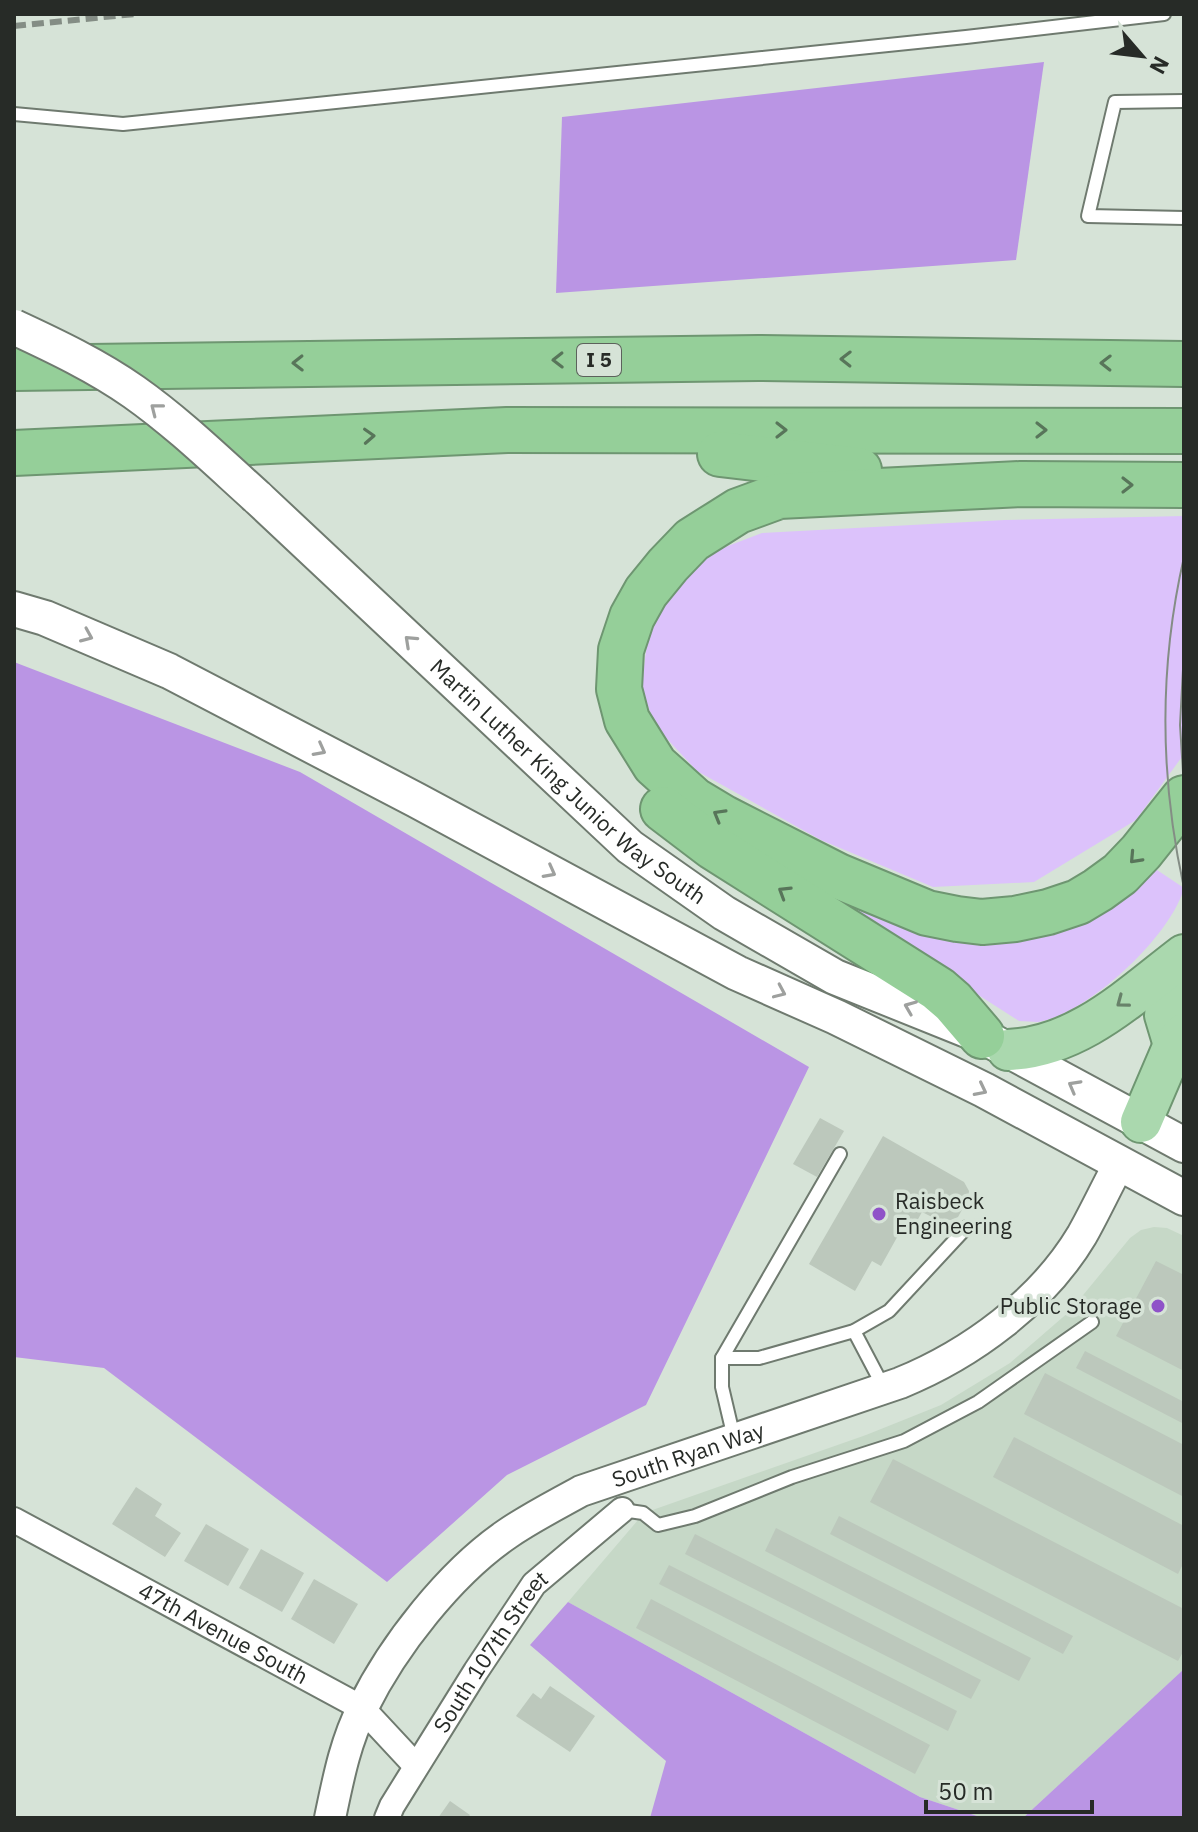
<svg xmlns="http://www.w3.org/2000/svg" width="1198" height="1832" font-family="'IBM Plex Sans',sans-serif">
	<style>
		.built { fill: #c6d8c7 }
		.green { fill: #dcc2fb }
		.forest { fill: #ba95e4 }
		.building { fill: #bcc8bc }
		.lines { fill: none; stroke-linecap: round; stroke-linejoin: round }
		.service-casing { stroke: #6f7a6f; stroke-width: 16 }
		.minor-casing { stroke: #6f7a6f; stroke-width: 28 }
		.tertiary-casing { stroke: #6f7a6f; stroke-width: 34 }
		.secondary-casing { stroke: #6f7a6f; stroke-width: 38 }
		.trunk-casing { stroke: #6e9671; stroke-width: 44 }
		.motorway-casing { stroke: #6e9671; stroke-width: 48 }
		.service { stroke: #fff; stroke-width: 12 }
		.minor { stroke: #fff; stroke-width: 24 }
		.tertiary { stroke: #fff; stroke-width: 30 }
		.secondary { stroke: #fff; stroke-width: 34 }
		.trunk { stroke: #aad8ae; stroke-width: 40 }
		.motorway { stroke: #95cf99; stroke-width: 44 }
		.tram { stroke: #848d85; stroke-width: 2 }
		.rail { stroke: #848d85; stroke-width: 6; stroke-dasharray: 12 6; stroke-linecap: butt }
		.secondary-bridge-casing { stroke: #6f7a6f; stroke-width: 38; stroke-linecap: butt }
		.secondary-bridge { stroke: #fff; stroke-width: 34 }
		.oneway { stroke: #58755a }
		.oneway2 { stroke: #9ea09e }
		.oneway3 { stroke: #68826a }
		.poi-dot { fill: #8f52c8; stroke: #d6e3d7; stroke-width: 3 }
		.labels { text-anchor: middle; stroke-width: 7; stroke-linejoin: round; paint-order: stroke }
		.shield { fill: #d6e3d7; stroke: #5c625c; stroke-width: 2 }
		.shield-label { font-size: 20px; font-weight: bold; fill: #272b27 }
		.street-label { font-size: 22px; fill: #272b27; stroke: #d6e3d7 }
		.poi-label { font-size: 22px; fill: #272b27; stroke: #d6e3d7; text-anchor: start }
	</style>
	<rect width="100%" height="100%" fill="#d6e3d7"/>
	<path class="built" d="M1154 1227 1167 1228 1184 1236V1669L1023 1818H983L920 1797 568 1602 644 1513 866 1435 941 1405 1010 1363 1070 1311 1130 1238 1141 1230Z"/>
	<g class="green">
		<path d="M1184 516V754L1136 820 1034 882 933 887 821 840 697 771 656 727 641 688 649 630 694 559 762 533 1005 520Z"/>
		<path d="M1154 868 1184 888C1171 936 1088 1014 1038 1022 1032 1022 1025 1021 1019 1021L833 902 836 895 909 927Z"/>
	</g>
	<g class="forest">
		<path d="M1044 62 1016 260 556 293 562 117Z"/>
		<path d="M14 662 300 772 809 1067 646 1405 507 1475 387 1582 104 1368 14 1357Z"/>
		<path d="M568 1602 920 1797 983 1818H650L666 1761 530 1645Z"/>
		<path d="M1184 1669V1818H1023Z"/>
	</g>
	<g class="building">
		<path d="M820 1118 844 1131 817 1177 793 1164Z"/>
		<path d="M883 1136 964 1182 969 1191 968 1199 958 1217 951 1220 936 1219 922 1212 908 1237 900 1232 881 1266 872 1261 855 1291 809 1264Z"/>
		<path d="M1156 1261 1184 1275V1371L1116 1336Z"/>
		<path d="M1085 1351 1184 1402V1424L1076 1368Z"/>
		<path d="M1045 1373 1184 1445V1497L1024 1414Z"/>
		<path d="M1014 1437 1184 1526V1562L1178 1574 993 1477Z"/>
		<path d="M893 1459 1184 1609V1650L1178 1661 870 1502Z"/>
		<path d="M136 1487 162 1504 155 1516 181 1533 165 1557 112 1524Z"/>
		<path d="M839 1516 1073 1636 1063 1654 830 1534Z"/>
		<path d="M206 1524 249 1549 228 1586 184 1561Z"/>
		<path d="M776 1528 1031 1658 1019 1681 765 1551Z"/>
		<path d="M695 1534 981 1680 971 1699 685 1554Z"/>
		<path d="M261 1549 304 1573 282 1612 239 1588Z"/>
		<path d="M669 1565 957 1711 948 1731 659 1584Z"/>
		<path d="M314 1579 358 1604 334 1644 291 1619Z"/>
		<path d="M651 1599 930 1745 915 1774 636 1628Z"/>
		<path d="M550 1686 595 1716 570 1752 516 1716 533 1693 541 1699Z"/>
		<path d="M450 1801 470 1815 468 1818H438Z"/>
	</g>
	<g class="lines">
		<g class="service-casing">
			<g id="service">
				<path d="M1184 101 1115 102 1088 216 1184 218"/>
				<path d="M14 114 123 124 966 37 1164 14"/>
				<path d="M854 1331 884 1388"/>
				<path d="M722 1358H759L854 1331 889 1311 967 1227"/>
				<path d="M734 1438 722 1387V1358L840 1154"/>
				<path d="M622 1510 643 1513 658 1525 695 1516 792 1477 904 1441 978 1402 1092 1322"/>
			</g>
		</g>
		<g class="minor-casing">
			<g id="minor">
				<path id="s1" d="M14 1520 362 1708 416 1766"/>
				<path id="s2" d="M387 1818 392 1806 410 1777 476 1671 534 1584 622 1510"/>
			</g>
		</g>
		<g class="tertiary-casing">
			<g id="tertiary">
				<path id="s3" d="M330 1818C338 1780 345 1742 363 1707 393 1646 450 1573 507 1534 530 1518 556 1505 581 1491L900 1383C971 1354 1042 1302 1082 1235 1095 1212 1106 1188 1119 1164"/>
			</g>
		</g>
		<g class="secondary-casing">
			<g id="secondary">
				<path id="s4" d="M257 497 630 847 724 913 835 977 982 1036 1184 1145"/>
				<path d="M14 609 45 618 169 671 416 800 737 973 836 1017 984 1090 1184 1198"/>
			</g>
		</g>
		<g class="trunk-casing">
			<g id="trunk">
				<path d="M1174 1045 1165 1015 1184 968"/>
				<path d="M1008 1050C1079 1047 1130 996 1184 955"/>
				<path d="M1141 1122 1174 1045 1184 1034"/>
			</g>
		</g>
		<g class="motorway-casing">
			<g id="motorway">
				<path d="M14 368 758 358 1184 364"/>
				<path d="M14 453 507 430 1184 431"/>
				<path d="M720 454 859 470"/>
				<path d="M1184 485 1021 484 779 496 738 511 719 523 692 540 668 565 646 592 632 617 621 650 619 689 627 720 655 765 694 800 724 818 838 876 927 913 957 919 982 922 1015 919 1048 912 1078 902 1098 890 1120 874 1141 852 1184 798"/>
				<path d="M663 809 713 847 938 989 953 1002 982 1036"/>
			</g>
		</g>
		<use href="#service" class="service"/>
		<use href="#minor" class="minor"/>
		<use href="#tertiary" class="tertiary"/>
		<use href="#secondary" class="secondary"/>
		<use href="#trunk" class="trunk"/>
		<use href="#motorway" class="motorway"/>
		<g class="tram">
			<path d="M1184 557C1159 666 1160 779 1184 888"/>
			<path d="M1184 651 1180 725 1184 788"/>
		</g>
		<path class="rail" d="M14 26 135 14"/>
		<g class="secondary-bridge-casing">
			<path id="secondary-bridge" d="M14 327C55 346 97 366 134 392 178 423 217 461 257 497"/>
		</g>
		<use href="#secondary-bridge" class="secondary-bridge"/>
	</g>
	<defs><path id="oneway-chevron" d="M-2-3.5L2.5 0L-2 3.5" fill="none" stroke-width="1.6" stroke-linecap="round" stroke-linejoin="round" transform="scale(2)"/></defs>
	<g class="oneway">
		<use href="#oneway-chevron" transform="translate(846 359) rotate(-179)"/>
		<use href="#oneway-chevron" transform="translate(558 360) rotate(179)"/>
		<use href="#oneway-chevron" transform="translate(298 363) rotate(179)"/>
		<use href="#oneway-chevron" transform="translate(1106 363) rotate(-179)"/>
		<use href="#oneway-chevron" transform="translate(781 430)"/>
		<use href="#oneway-chevron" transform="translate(1041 430)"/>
		<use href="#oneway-chevron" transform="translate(369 436) rotate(-3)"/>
		<use href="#oneway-chevron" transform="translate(1127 485)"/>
		<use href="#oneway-chevron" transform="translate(719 815) rotate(-150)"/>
		<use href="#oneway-chevron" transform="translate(1135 858) rotate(133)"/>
		<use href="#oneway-chevron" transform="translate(784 892) rotate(-148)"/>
	</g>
	<g class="oneway2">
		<use href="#oneway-chevron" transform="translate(156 409) rotate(-142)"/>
		<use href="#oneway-chevron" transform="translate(87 636) rotate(23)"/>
		<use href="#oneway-chevron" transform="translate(410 641) rotate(-137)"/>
		<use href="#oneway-chevron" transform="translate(320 750) rotate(28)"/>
		<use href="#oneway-chevron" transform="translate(550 872) rotate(28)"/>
		<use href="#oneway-chevron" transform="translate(780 992) rotate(24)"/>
		<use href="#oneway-chevron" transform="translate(910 1007) rotate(-158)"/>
		<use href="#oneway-chevron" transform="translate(1074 1086) rotate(-151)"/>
		<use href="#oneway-chevron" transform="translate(981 1090) rotate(27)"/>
	</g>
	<use class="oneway3" href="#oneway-chevron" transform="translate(1122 1002) rotate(143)"/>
	<g class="poi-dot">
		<circle cx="879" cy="1214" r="8"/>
		<circle cx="1158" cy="1306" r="8"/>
	</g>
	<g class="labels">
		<rect class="shield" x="577" y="344" width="44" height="32" rx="6"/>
		<g class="shield-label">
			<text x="599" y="367">I 5</text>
		</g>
		<g class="street-label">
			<text dy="8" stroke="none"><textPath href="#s4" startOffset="422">Martin Luther King Junior Way South</textPath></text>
			<text dy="8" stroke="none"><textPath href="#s3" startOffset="542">South Ryan Way</textPath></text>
			<text dy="8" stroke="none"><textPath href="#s1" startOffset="238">47th Avenue South</textPath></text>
			<text dy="8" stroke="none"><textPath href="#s2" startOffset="196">South 107th Street</textPath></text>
		</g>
		<g class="poi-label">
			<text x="895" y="1209">Raisbeck<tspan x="895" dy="25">Engineering</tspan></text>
			<text x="1142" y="1314" text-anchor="end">Public Storage</text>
		</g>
	</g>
	<rect width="1198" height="1832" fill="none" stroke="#272b27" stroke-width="32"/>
	<g transform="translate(1142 56) rotate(118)" stroke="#d6e3d7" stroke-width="6" paint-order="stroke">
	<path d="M0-6L14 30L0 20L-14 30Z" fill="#272b27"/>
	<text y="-12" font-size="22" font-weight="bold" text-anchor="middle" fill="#272b27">N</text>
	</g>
	<path d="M926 1800v12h166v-12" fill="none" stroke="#272b27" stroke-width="4"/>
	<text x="938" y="1800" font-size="24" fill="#272b27" stroke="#d6e3d7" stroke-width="6" paint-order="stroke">50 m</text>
</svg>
